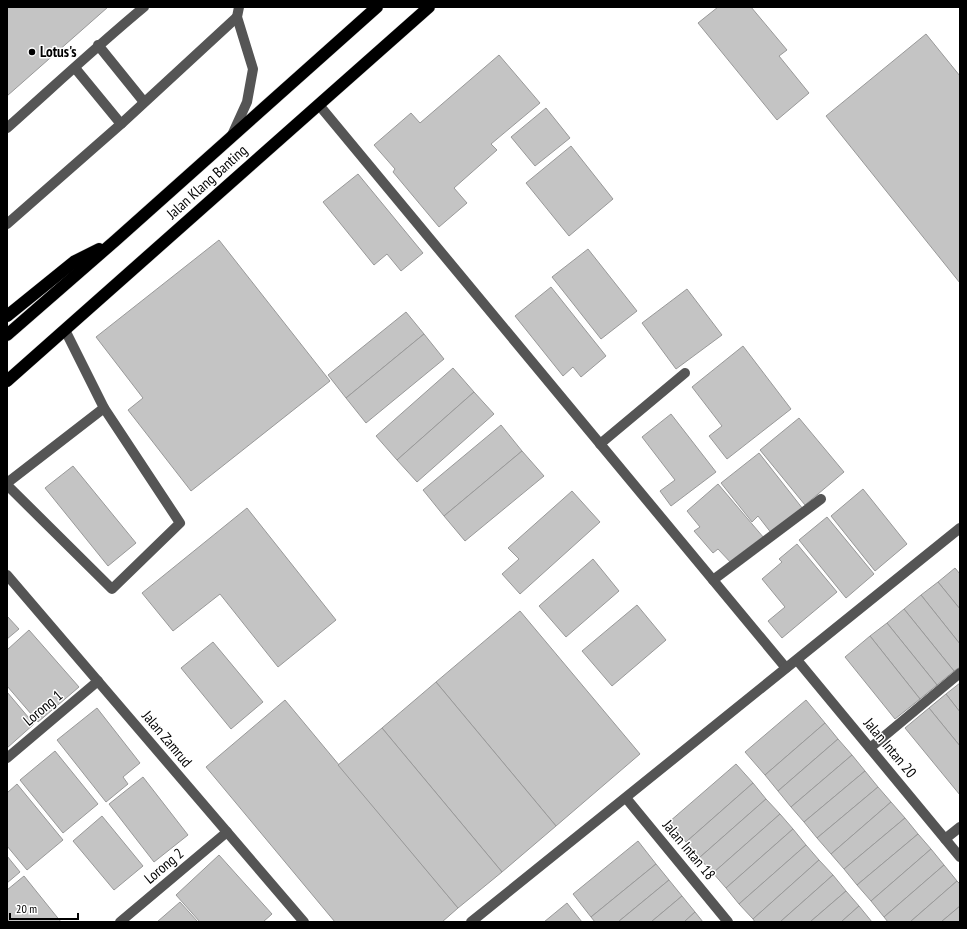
<svg xmlns="http://www.w3.org/2000/svg" width="967" height="929" font-family="'PT Sans Narrow',sans-serif">
	<style>
		.building { fill: #c4c4c4; stroke: #999 }
		.lines { fill: none; stroke-linecap: round; stroke-linejoin: round }
		.highway-casing { stroke: #dbdbdb; stroke-width: 13 }
		.minor { stroke: #555; stroke-width: 10 }
		.highway { stroke: #000; stroke-width: 12 }
		.poi-dot { fill: #000; stroke: #fff; stroke-width: 1.5 }
		.labels { text-anchor: middle; stroke-width: 3; stroke-linejoin: round; paint-order: stroke }
		.poi-label { font-size: 15px; font-weight: bold; fill: #000; stroke: #fff; text-anchor: start }
		.street-label { font-size: 15px; fill: #000; stroke: #fff }
	</style>
	<rect width="100%" height="100%" fill="#fff"/>
	<g class="building">
		<path d="M7 7H108L7 96Z"/>
		<path d="M718 7H751L787 50 779 56 809 93 777 120 698 23Z"/>
		<path d="M926 34 960 76V283L826 116Z"/>
		<path d="M499 55 540 103 491 144 497 150 454 188 467 203 439 227 393 172 395 169 374 145 411 113 420 123Z"/>
		<path d="M546 108 570 138 535 166 511 137Z"/>
		<path d="M571 146 613 199 569 236 526 183Z"/>
		<path d="M358 174 423 253 401 271 387 254 374 265 323 202Z"/>
		<path d="M219 240 330 381 191 491 128 410 143 398 96 337Z"/>
		<path d="M588 249 637 311 601 339 552 277Z"/>
		<path d="M551 287 606 356 581 377 573 367 563 376 515 316Z"/>
		<path d="M687 289 722 335 676 369 642 323Z"/>
		<path d="M406 312 424 334 346 398 328 375Z"/>
		<path d="M424 334 444 359 366 423 346 398Z"/>
		<path d="M743 346 791 409 727 459 709 436 722 426 692 387Z"/>
		<path d="M453 368 474 392 397 460 376 436Z"/>
		<path d="M474 392 494 414 417 482 397 460Z"/>
		<path d="M671 414 716 472 671 506 660 491 675 480 642 437Z"/>
		<path d="M799 418 844 472 805 505 760 450Z"/>
		<path d="M501 425 522 451 444 516 423 490Z"/>
		<path d="M522 451 544 476 465 541 444 516Z"/>
		<path d="M759 453 803 509 772 534 758 516 752 522 721 483Z"/>
		<path d="M73 466 136 543 108 566 45 488Z"/>
		<path d="M718 484 764 538 733 565 718 549 713 553 694 531 700 527 687 511Z"/>
		<path d="M863 489 907 544 875 571 831 516Z"/>
		<path d="M572 491 600 522 520 594 502 574 519 559 508 548Z"/>
		<path d="M247 508 336 620 278 667 220 594 173 631 142 593Z"/>
		<path d="M827 517 874 574 846 598 799 540Z"/>
		<path d="M797 544 837 592 782 638 768 621 785 607 762 579 782 562 779 559Z"/>
		<path d="M593 559 619 591 566 637 539 606Z"/>
		<path d="M955 568 960 574V609L938 582Z"/>
		<path d="M938 582 960 609V644L921 595Z"/>
		<path d="M921 595 960 644V667L954 671 904 609Z"/>
		<path d="M637 605 666 640 612 686 582 651Z"/>
		<path d="M904 609 954 671 937 685 887 623Z"/>
		<path d="M520 611 640 754 556 826 436 682Z"/>
		<path d="M7 616 19 629 7 639Z"/>
		<path d="M887 623 937 685 920 699 870 636Z"/>
		<path d="M29 630 79 687 38 722 7 686V650Z"/>
		<path d="M870 636 920 699 895 719 845 657Z"/>
		<path d="M213 642 263 702 231 729 181 668Z"/>
		<path d="M436 682 556 826 502 872 382 728Z"/>
		<path d="M960 683V712L946 694Z"/>
		<path d="M7 692 34 724 7 748Z"/>
		<path d="M946 694 960 712V746L929 708Z"/>
		<path d="M285 700 458 908 442 922H335L206 767Z"/>
		<path d="M806 700 825 723 765 775 745 752Z"/>
		<path d="M97 708 140 763 123 777 128 784 106 802 57 740Z"/>
		<path d="M929 708 960 746V795L905 728Z"/>
		<path d="M825 723 838 739 778 791 765 775Z"/>
		<path d="M382 728 502 872 458 908 338 765Z"/>
		<path d="M838 739 852 755 791 807 778 791Z"/>
		<path d="M55 751 98 804 63 833 20 780Z"/>
		<path d="M852 755 865 771 804 822 791 807Z"/>
		<path d="M736 764 753 783 686 842 669 822Z"/>
		<path d="M865 771 878 787 817 838 804 822Z"/>
		<path d="M143 777 188 835 154 862 109 804Z"/>
		<path d="M753 783 766 799 699 858 686 842Z"/>
		<path d="M17 784 63 840 27 870 7 846V793Z"/>
		<path d="M878 787 891 802 831 854 817 838Z"/>
		<path d="M766 799 780 814 713 873 699 858Z"/>
		<path d="M891 802 905 818 844 869 831 854Z"/>
		<path d="M780 814 793 829 726 888 713 873Z"/>
		<path d="M102 816 143 866 114 890 73 841Z"/>
		<path d="M905 818 918 834 857 885 844 869Z"/>
		<path d="M793 829 806 845 739 904 726 888Z"/>
		<path d="M918 834 931 849 871 901 857 885Z"/>
		<path d="M638 841 656 864 591 917 573 894Z"/>
		<path d="M806 845 819 860 753 919 739 904Z"/>
		<path d="M931 849 944 865 884 917 871 901Z"/>
		<path d="M219 855 272 914 263 922H200L176 895Z"/>
		<path d="M7 856 20 872 7 883Z"/>
		<path d="M819 860 833 875 780 922H755L753 919Z"/>
		<path d="M656 864 669 880 618 922H595L591 917Z"/>
		<path d="M944 865 957 881 910 922H888L884 917Z"/>
		<path d="M833 875 846 891 810 922H780Z"/>
		<path d="M24 876 61 922H10L7 919V890Z"/>
		<path d="M669 880 682 896 651 922H618Z"/>
		<path d="M957 881 960 884V906L941 922H910Z"/>
		<path d="M846 891 859 906 841 922H810Z"/>
		<path d="M682 896 695 912 684 922H651Z"/>
		<path d="M180 902 198 922H157Z"/>
		<path d="M567 903 582 922H544Z"/>
		<path d="M859 906 872 922H841Z"/>
		<path d="M960 906V922H941Z"/>
		<path d="M695 912 703 922H684Z"/>
	</g>
	<g class="lines">
		<g class="highway-casing">
			<g id="highway">
				<path d="M7 316 75 261 99 249"/>
				<path d="M7 335 116 240 377 7"/>
				<path d="M7 381 429 7"/>
			</g>
		</g>
		<g class="minor">
			<path d="M98 45 144 102"/>
			<path d="M75 68 121 124"/>
			<path d="M319 105 786 668"/>
			<path d="M7 128C53 87 97 46 144 7"/>
			<path d="M232 135 247 102 253 69 237 17 239 7"/>
			<path d="M7 224 121 124 237 17"/>
			<path d="M600 444 685 373"/>
			<path d="M7 483 104 408"/>
			<path d="M7 485 112 589 180 523 104 408 65 330"/>
			<path d="M7 575 304 922"/>
			<path d="M713 580 821 499"/>
			<path d="M797 660 960 857"/>
			<path d="M870 748 960 673"/>
			<path d="M7 758 98 681"/>
			<path d="M626 798 728 922"/>
			<path d="M945 839 960 827"/>
			<path d="M120 922 227 832"/>
			<path d="M471 922 960 528"/>
		</g>
		<use href="#highway" class="highway"/>
	</g>
	<circle class="poi-dot" cx="32" cy="52" r="4"/>
	<g class="labels">
		<g class="poi-label">
			<text x="40" y="57">Lotus's</text>
		</g>
		<g class="street-label">
			<text transform="translate(207 182) rotate(-42)" y="5">Jalan Klang Banting</text>
			<text transform="translate(43 708) rotate(-40)" y="5">Lorong 1</text>
			<text transform="translate(167 739) rotate(50)" y="5">Jalan Zamrud</text>
			<text transform="translate(890 748) rotate(50)" y="5">Jalan Intan 20</text>
			<text transform="translate(689 850) rotate(50)" y="5">Jalan Intan 18</text>
			<text transform="translate(164 866) rotate(-40)" y="5">Lorong 2</text>
		</g>
	</g>
	<rect width="967" height="929" fill="none" stroke="#000000" stroke-width="16"/>
	<path d="M10 913v6h68v-6" fill="none" stroke="#000000" stroke-width="2"/>
	<text x="16" y="913" font-size="12" fill="#000000" stroke="#ffffff" stroke-width="3" paint-order="stroke">20 m</text>
</svg>
